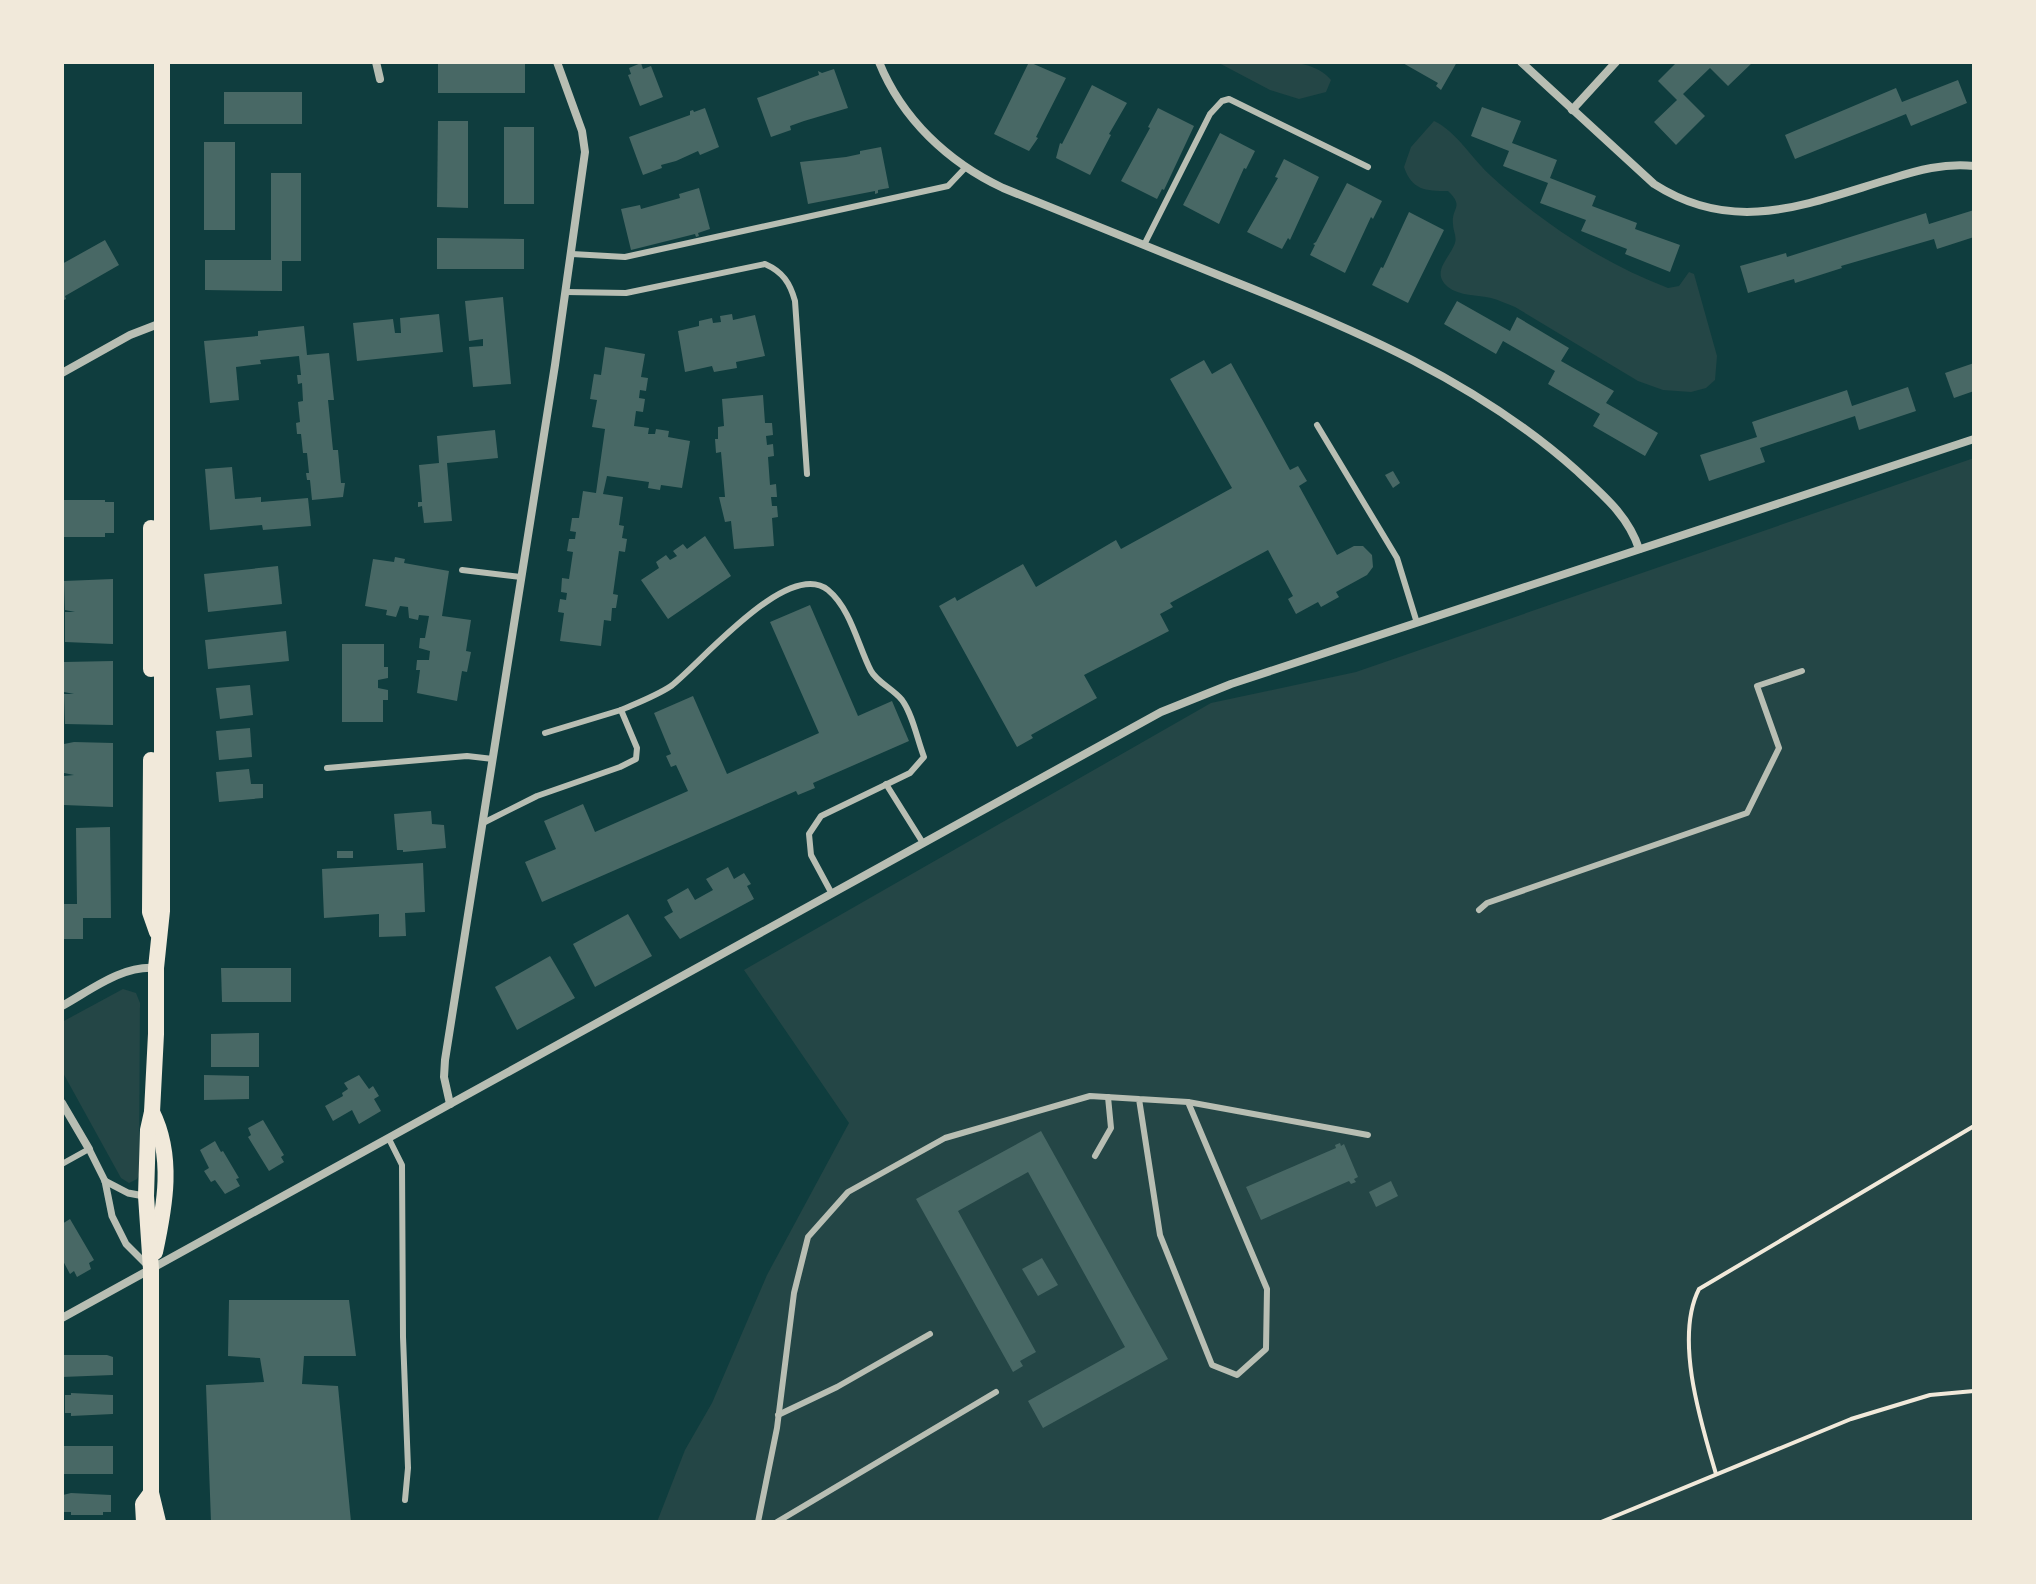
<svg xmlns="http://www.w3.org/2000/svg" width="2036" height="1584" font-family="Montserrat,sans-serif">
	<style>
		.green { fill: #244646 }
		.building { fill: #486865 }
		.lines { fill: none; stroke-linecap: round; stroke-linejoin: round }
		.path { stroke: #f1e9da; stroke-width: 4 }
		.service { stroke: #b8beb3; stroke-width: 6 }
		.pedestrian { stroke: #b8beb3; stroke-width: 7 }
		.minor { stroke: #b8beb3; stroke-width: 8 }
		.secondary { stroke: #f1e9da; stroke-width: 16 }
	</style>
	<rect width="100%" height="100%" fill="#0f3d3e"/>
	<g class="green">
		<path d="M1217 62C1250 62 1309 53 1331 80L1326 92 1299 99 1270 90Z"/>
		<path d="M1434 121C1456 131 1473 160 1491 176 1543 224 1603 263 1668 288L1679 286 1689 272 1694 274 1717 356 1715 380 1706 388 1691 392 1663 390 1638 381 1515 307C1507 304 1499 300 1491 298 1478 295 1459 296 1448 287 1430 272 1450 258 1455 243 1457 236 1453 231 1453 224 1451 208 1465 207 1448 191 1425 191 1412 190 1404 167L1411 147Z"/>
		<path d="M1974 458V1522H657L685 1450 712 1403 767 1275 849 1123 744 970 1211 703 1356 672Z"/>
		<path d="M123 989 136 993 140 1003 139 1175 137 1179 129 1183 121 1178 62 1071V1022Z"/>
	</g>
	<g class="building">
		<rect x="438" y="62" width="87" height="31"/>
		<path d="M1029 62 1066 78 1036 137 1038 138 1029 151 994 134Z"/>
		<path d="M1401 62H1457L1441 90 1436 86 1438 83Z"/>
		<path d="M1677 62H1753L1728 86 1710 68 1683 94 1705 116 1676 145 1654 122 1677 100 1658 81Z"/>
		<path d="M641 63 643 69 651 66 663 97 640 106 628 75 631 74 629 68Z"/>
		<path d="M834 69 848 108 804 121 790 126 791 130 771 137 757 98 819 75 818 71 822 73Z"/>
		<path d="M1958 80 1967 103 1911 126 1906 114 1795 159 1785 135 1896 88 1902 102Z"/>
		<path d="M1092 85 1127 103 1109 134 1111 135 1090 175 1056 158 1060 143 1062 144Z"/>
		<rect x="224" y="92" width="78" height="32"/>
		<path d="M1482 107 1521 121 1512 143 1557 160 1550 178 1596 196 1592 206 1637 223 1635 229 1680 245 1670 272 1625 254 1627 249 1581 231 1586 220 1540 203 1548 183 1503 166 1509 151 1471 136Z"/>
		<path d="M705 108 719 147 700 155 698 151 676 161 661 165 662 168 643 175 629 137 690 115V111L693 110 694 112Z"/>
		<path d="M1158 108 1194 126 1164 190 1162 189 1157 199 1121 181 1150 128 1148 127Z"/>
		<path d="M438 121H468V208L437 207Z"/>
		<rect x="504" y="127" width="30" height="77"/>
		<path d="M1220 133 1255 151 1246 169 1244 168 1219 224 1183 205Z"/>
		<rect x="204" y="142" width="31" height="88"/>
		<path d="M881 147 889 188 878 190V193L875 194V191L808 204 800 162 846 157 860 154V151Z"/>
		<path d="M1284 159 1319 177 1290 240 1288 238 1282 249 1247 232 1278 178 1275 177Z"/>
		<path d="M271 173H301V261H282V291L205 290V260H271Z"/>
		<path d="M1347 183 1382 201 1373 219 1371 217 1345 273 1310 255 1315 245 1313 244 1316 242Z"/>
		<path d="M699 188 710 229 698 233 699 236 696 237 695 234 631 250 621 209 640 205 641 209 680 198 679 194Z"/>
		<path d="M1974 210V237L1937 249 1934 239 1841 266 1842 268 1795 283 1794 279 1748 293 1740 266 1786 253 1787 257 1926 213 1929 224Z"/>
		<path d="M1409 212 1444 230 1408 303 1372 285 1381 267 1383 268Z"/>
		<path d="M437 238 524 239V269H437Z"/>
		<path d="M105 240 119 265 65 296 66 299 62 301V264Z"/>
		<path d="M503 297 511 384 473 387 469 347 483 346V339L469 341 465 301Z"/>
		<path d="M1457 301 1510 331 1517 317 1569 348 1561 361 1614 391 1606 403 1658 433 1645 456 1593 426 1600 414 1548 384 1555 371 1503 341 1496 354 1444 324Z"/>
		<path d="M439 314 443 352 357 361 353 323 393 319 395 333H401L400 318Z"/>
		<path d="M732 314 733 320 755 315 765 356 736 362 737 368 714 372 712 366 685 372 678 331 699 326V321L712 318 713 323 721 322 720 316Z"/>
		<path d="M304 326 307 355 329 353 334 400H328L333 450H338L341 483H345L343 497 312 500 310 480H307L306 473H309L307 453H303L301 434H297L296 423 300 422 298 402 303 401 302 383 298 384 297 375H301L299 356 260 360 261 364 236 367 239 400 210 403 204 341 258 336V331Z"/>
		<path d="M605 347 645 354 641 377 648 378 646 391 640 390 639 398 645 399 643 412 636 411 634 426 649 428 648 434H655L656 429 669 431 668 437 690 441 682 488 661 485 660 490 648 488 649 482 607 476 603 494 623 497 619 525 624 526 622 538 627 539 625 552 619 551 613 594 618 595 616 608H612L611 621 604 620 601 646 560 641 564 613 558 612 560 599 566 600 567 593 561 592 562 578 569 579 573 552 567 551 569 539H575L576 532 570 531 572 518H579L583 491 596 493 605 429 592 427 597 400 590 399 594 374 601 375Z"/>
		<path d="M1204 360 1212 374 1231 363 1290 470 1298 466 1307 481 1299 486 1337 555 1354 546H1363L1372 555 1373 567 1367 575 1336 592 1339 597 1321 607 1318 602 1296 614 1288 599 1293 596 1268 550 1170 603 1173 607 1160 614 1169 631 1084 675 1097 698 1031 735 1033 738 1017 747 939 606 955 597 957 601 1023 564 1036 587 1116 540 1121 549 1232 488 1170 379Z"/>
		<path d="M1974 363V391L1954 398 1945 373Z"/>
		<path d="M1908 387 1916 411 1859 430 1855 416 1760 448 1765 462 1709 481 1700 455 1757 437 1752 422 1847 390 1852 406Z"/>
		<path d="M763 395 765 423H772L773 435 766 436 767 445 773 444 774 456 768 457 770 485 776 484 777 497H771L772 506H777L778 517 772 518 774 546 734 549 731 521 725 522 719 497H725L721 452 716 453 715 439H718V427L724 426 722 399Z"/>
		<path d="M495 430 498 458 447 463 452 521 424 523 422 506 418 507V502H422L419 465 439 463 437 436Z"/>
		<path d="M232 467 235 499 261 497V502L308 498 311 526 263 530 262 525 210 530 205 469Z"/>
		<path d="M1393 471 1400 483 1393 488 1385 475Z"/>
		<path d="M62 500H105V502H114V533H105V537H62Z"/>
		<path d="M705 536 731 576 668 619 641 580 659 568 656 562 666 555 670 560 677 556 673 551 683 544 687 549Z"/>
		<path d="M395 557 405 559 404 563 449 571 442 616 471 620 466 651 471 652 467 672 462 671 457 701 417 693 420 670H416L417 660H429L430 651 419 648 420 638H425L429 616 419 615 418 620 409 618 408 607 400 606 396 617 386 615 387 610 365 606 373 559 394 562Z"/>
		<path d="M278 566 282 604 208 612 204 574Z"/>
		<path d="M113 579V644L65 642V612H75L65 610 64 581Z"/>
		<path d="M810 605 858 716 892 701 909 741 813 783 815 788 798 795 796 791 542 902 525 862 556 849 544 821 583 804 595 832 688 791 676 765 671 767 666 756 671 754 654 713 693 696 727 774 819 733 770 622Z"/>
		<path d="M286 631 289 661 208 669 205 640Z"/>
		<path d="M342 644H384V667H388V678L378 680V688L388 690V700H383V722H342Z"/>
		<path d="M113 661V725L65 724 64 694H74L64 692V662Z"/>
		<path d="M250 685 253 715 220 719 216 688Z"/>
		<path d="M250 728 252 757 219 760 216 731Z"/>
		<path d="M74 742 113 743V807L64 805V776L74 775 64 773V744Z"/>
		<path d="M249 769 251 784H263V798L219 802 216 772Z"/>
		<path d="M431 811 432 824 444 825 446 848 403 852V850H397L394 814Z"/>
		<path d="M110 827 111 918H83V939H62V904H77L76 828Z"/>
		<rect x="337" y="851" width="16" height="7"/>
		<path d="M423 863 425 912 405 913 406 936 379 937V914L324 918 322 869Z"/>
		<path d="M728 867 734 879 744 873 751 884 747 886 754 899 680 939 664 917 673 912 667 900 688 888 695 900 713 890 706 879Z"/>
		<path d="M628 914 652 956 595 987 573 944Z"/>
		<path d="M550 956 575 998 517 1030 495 987Z"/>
		<path d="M221 968H291V1002H222Z"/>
		<path d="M259 1033V1067H211V1034Z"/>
		<path d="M204 1075 249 1076V1099L204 1100Z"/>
		<path d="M359 1075 369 1089 373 1086 379 1096 374 1099 381 1111 359 1124 352 1110 333 1121 325 1106 343 1096 342 1093 348 1089 344 1083Z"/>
		<path d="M263 1120 284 1155 281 1157 284 1162 269 1171 248 1137 251 1135 248 1128Z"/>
		<path d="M1041 1131 1168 1359 1043 1428 1028 1401 1125 1347 1028 1172 958 1211 1036 1352 1020 1361 1023 1366 1013 1372 916 1199Z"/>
		<path d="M215 1141 221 1152 223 1151 239 1178 236 1179 240 1186 225 1194 215 1180 211 1182 204 1171 209 1168 200 1150Z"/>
		<path d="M1340 1143 1341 1146 1344 1144 1358 1177 1354 1179 1356 1182 1351 1184 1349 1181 1261 1220 1246 1187 1336 1148 1335 1145Z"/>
		<path d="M1391 1181 1398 1196 1376 1207 1369 1192Z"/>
		<path d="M70 1219 94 1260 89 1263 91 1269 77 1277 74 1271 70 1274 62 1259V1224Z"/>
		<path d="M1042 1258 1058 1285 1038 1296 1022 1269Z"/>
		<path d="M229 1300H349L356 1356H304L302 1384 338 1386 351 1522H211L206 1385 264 1382 260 1358 228 1356Z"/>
		<path d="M62 1355H107L113 1357V1375L62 1377Z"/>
		<path d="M71 1393 113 1395V1414L71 1416V1413H65V1395H71Z"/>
		<path d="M62 1446H113V1474H63Z"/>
		<path d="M71 1493 111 1495V1512H103V1515H71V1512H63V1495Z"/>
	</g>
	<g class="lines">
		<g class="path">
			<path d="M1716 1474C1701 1423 1674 1338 1699 1289L1974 1126"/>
			<path d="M1601 1522 1851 1419 1930 1395 1974 1391"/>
		</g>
		<g class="service">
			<path d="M1144 245 1210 114 1222 101 1229 99 1368 167"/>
			<path d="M572 254 625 257 948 186 966 167"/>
			<path d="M566 292 626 293 765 264C783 272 790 283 795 301L807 474"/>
			<path d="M1317 425 1397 558 1417 623"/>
			<path d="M462 570 521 577"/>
			<path d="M545 733 621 710"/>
			<path d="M327 768 467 756 493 759"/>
			<path d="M886 784 923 843"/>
			<path d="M483 823 537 796 620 767 636 759 637 748 621 710C637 703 656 696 671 686 701 663 788 558 828 590 851 609 858 646 871 671 877 682 893 689 902 700 913 715 917 739 924 757L910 773 821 816 809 834 811 855 832 894"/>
			<path d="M1479 910 1487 903 1747 813 1779 748 1757 686 1802 671"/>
			<path d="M1188 1102 1368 1135"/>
			<path d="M389 1139 402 1165 403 1337 408 1468 405 1500"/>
			<path d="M1095 1156 1111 1128 1108 1097"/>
			<path d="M62 1164 89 1149"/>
			<path d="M778 1415 837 1387 930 1334"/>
			<path d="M758 1522 777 1428 794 1293 808 1237 848 1192 945 1138 1090 1096 1188 1102 1267 1289 1266 1349 1237 1375 1212 1365 1160 1235 1139 1099"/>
			<path d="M777 1522 996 1392"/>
		</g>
		<g class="pedestrian">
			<path d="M89 1149 105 1181 112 1216 126 1244 147 1265"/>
			<path d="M105 1181 128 1193 144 1196"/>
		</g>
		<g class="minor">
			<path d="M376 62 380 79"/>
			<path d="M879 62C902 119 948 162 1003 188 1080 219 1157 250 1233 281 1356 330 1476 381 1576 470 1602 494 1628 515 1639 549"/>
			<path d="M1521 62 1654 184C1735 236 1806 204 1890 179 1918 170 1944 163 1974 166"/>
			<path d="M1572 110 1616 62"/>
			<path d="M62 373 130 335 161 323"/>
			<path d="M62 1006C91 990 122 965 156 968"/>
			<path d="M62 1103 89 1149"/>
			<path d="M450 1104 444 1077 445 1060 555 365 585 152 582 131 557 62"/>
			<path d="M62 1318 1161 712 1231 684 1974 439"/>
		</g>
		<g class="secondary">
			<path d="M151 669V528"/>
			<path d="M151 760 150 912 157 932"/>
			<path d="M152 1112C174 1156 165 1206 155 1252"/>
			<path d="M144 1522 143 1504 151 1493"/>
			<path d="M158 1522 151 1493V1269L146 1196 148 1130 152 1112 156 1034V968L162 911V62"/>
		</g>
	</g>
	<rect width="2036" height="1584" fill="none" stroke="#f1e9da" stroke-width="128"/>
</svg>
